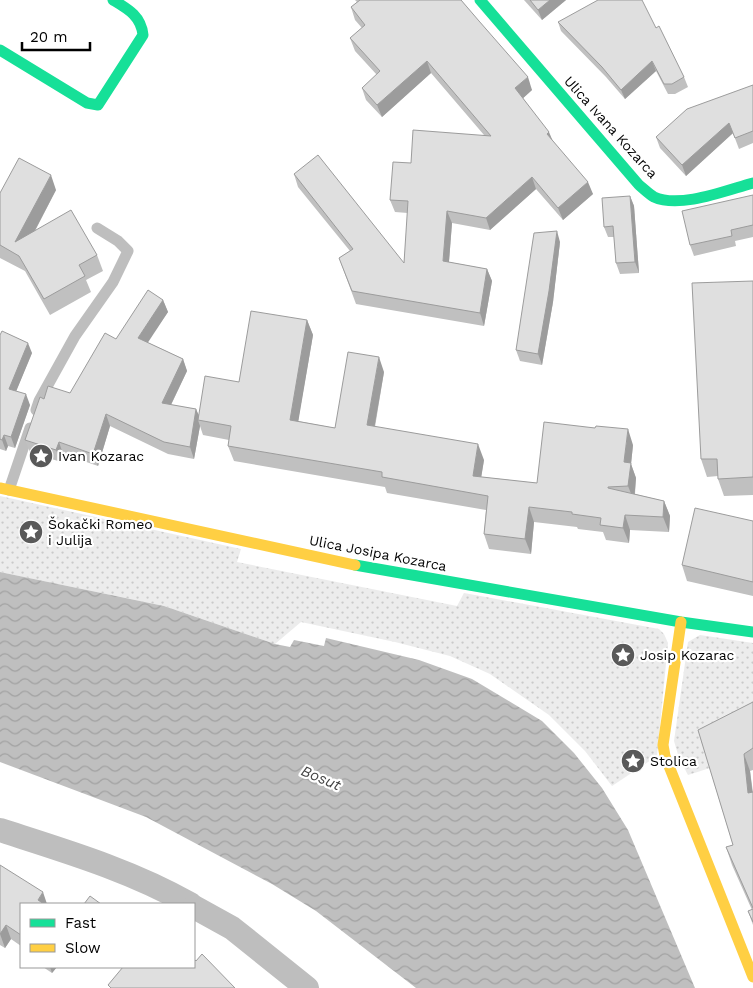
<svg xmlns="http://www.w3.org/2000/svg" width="753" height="988" font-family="'Work Sans',sans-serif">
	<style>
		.grass { fill: url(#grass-dots) }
		.water { fill: url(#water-waves) }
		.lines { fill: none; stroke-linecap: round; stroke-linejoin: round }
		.lane { stroke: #bebebe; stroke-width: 11 }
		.street { stroke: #bebebe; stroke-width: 24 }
		.fast { stroke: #16e098; stroke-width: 11 }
		.slow { stroke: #ffcf43; stroke-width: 11 }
		.wall { fill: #c0c0c0 }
		.shaded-wall { fill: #9c9c9c }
		.building { fill: #dfdfdf; stroke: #9c9c9c }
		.labels { text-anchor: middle; stroke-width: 4.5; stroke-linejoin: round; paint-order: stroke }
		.street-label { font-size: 14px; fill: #000; stroke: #fff }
		.poi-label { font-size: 14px; fill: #000; stroke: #fff; text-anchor: start }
		.water-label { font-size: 15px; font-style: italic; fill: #444; stroke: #fff }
	</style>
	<defs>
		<pattern id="grass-dots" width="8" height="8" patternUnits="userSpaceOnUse" patternTransform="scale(1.25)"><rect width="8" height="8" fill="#ececec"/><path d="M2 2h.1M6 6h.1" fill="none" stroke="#c9c9c9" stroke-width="1.8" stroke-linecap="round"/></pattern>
		<pattern id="water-waves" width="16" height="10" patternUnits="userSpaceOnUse" patternTransform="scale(1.25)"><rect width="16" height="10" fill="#bfbfbf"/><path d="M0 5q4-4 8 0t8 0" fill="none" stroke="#a2a2a2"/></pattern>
	</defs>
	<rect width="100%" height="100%" fill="#fff"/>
	<g class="grass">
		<path d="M0 496 241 549 237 562 457 606 464 593 659 629 664 634 668 643 657 756 612 786 585 751 549 715 490 674 450 656 395 642 301 622 275 644 164 606 0 572Z"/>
		<path d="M700 635 753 643V722L710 768 688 775 679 758 674 741 688 642Z"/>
	</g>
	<path class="water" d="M0 572 164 606 275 644 290 647 294 640 324 646 326 638 419 660 472 679 542 721 574 753 602 788 628 830 695 988H416L316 911 272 884 146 817 0 762Z"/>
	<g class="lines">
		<g class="lane">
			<path d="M36 410 39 401 75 336 113 282 128 251 118 241 97 228"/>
			<path d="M9 490 30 428"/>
		</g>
		<g class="street">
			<path d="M0 830C65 851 130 870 190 904"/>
			<path d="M194 907 232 928 307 988"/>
		</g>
		<g class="fast">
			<path d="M480 0 639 185C644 189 649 194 654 197 680 209 727 190 753 183"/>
			<path d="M0 50 87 103 98 105 143 35C141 16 128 9 113 0"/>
			<path d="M355 565 681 622 753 632"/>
		</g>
		<g class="slow">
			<path d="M0 488 355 565"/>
			<path d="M681 622 663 745 665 756 753 977"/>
		</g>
	</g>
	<g class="wall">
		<path d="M355 0H461L532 90 523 98 553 141 593 194 563 220 536 189 490 230 452 223 449 262 487 269 492 281 484 326 356 304 339 258 350 251 298 187 294 174 404 263 408 213 395 212 390 200 411 163 484 135 431 73 382 117 366 100 362 88 377 75 355 51 350 38 362 28 355 20 351 7 357 2Z"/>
		<path d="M524 0H566L542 20Z"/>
		<path d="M558 22 656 28 684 77 688 87 675 94H668L656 71 625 99 606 77 561 31Z"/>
		<path d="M753 85V143L739 149 733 133 686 176 660 148 656 137Z"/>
		<path d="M56 190 35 231 97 255 103 271 86 280 91 292 50 315 25 271 0 258V193Z"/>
		<path d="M753 195V237L735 241 736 246 694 256 690 245Z"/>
		<path d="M630 196 634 206 639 273 620 274 616 263 614 237H608L604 227Z"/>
		<path d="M560 242 553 302 542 365 520 361 516 350Z"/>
		<path d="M753 281V495L724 496 718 479V476L707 477 701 459Z"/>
		<path d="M163 300 168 312 147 342 183 359 187 371 171 405 196 409 198 415 239 382 307 320 313 335 298 421 335 428 384 372 375 427 484 460 481 477 537 483 633 445 631 464 636 478 635 494 664 501 670 516 669 532 630 530 629 543 606 540 603 532 578 529 577 527 534 522 531 554 489 549 484 534 486 510 387 493 385 487 234 461 228 446 229 440 203 435 200 426 194 459 168 454 110 426 98 466 63 454 61 462 30 452 25 440 70 393 116 339Z"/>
		<path d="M0 335 32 353 16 391 30 405 15 448 8 446 6 451 0 449Z"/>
		<path d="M753 521V596L687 581 682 565Z"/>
		<path d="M753 702V770L750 771 753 792V925L748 911 752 910 732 865 726 847 733 845 698 730Z"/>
		<path d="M0 865 21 904V946L11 939 5 948 0 945Z"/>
		<path d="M43 967H57L52 973Z"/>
	</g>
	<g class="shaded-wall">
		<path d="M550 0H566L542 20 538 10Z"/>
		<path d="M427 61 431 73 382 117 377 105Z"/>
		<path d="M652 61 656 71 625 99 621 90Z"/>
		<path d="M528 77 532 90 520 101 515 88Z"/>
		<path d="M729 123 733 133 686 176 682 165Z"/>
		<path d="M549 132 554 144 547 134Z"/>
		<path d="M51 175 56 190 21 257 15 242Z"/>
		<path d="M532 177 536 189 490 230 486 218Z"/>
		<path d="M588 182 593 194 563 220 558 208Z"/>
		<path d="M630 196 634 206 639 273 635 262Z"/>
		<path d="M447 211 452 223 448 274 443 261Z"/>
		<path d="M557 231 560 242 553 302 542 365 538 354Z"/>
		<path d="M487 269 492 281 484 326 480 313Z"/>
		<path d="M163 300 168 312 143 350 138 338Z"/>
		<path d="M307 320 313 335 296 435 290 420Z"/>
		<path d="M28 343 32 353 13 399 9 389Z"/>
		<path d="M379 357 384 372 372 441 367 425Z"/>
		<path d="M183 359 187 371 166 415 162 403Z"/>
		<path d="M26 394 30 405 15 448 11 437Z"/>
		<path d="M196 409 201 420H198L200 426 194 459 190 447Z"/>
		<path d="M106 414 110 426 98 466 93 454Z"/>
		<path d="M628 429 633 445 631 464 636 478 634 501 628 486 624 462Z"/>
		<path d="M4 435 8 446 6 451 2 440Z"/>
		<path d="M59 442 63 454 61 462 56 450Z"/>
		<path d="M478 444 484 460 479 491 473 476Z"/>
		<path d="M664 501 670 516 669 532 663 517Z"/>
		<path d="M529 507 534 522 531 554 525 539Z"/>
		<path d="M625 515 630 530 629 543 623 528Z"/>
		<path d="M744 754 750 771 753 797 748 793Z"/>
		<path d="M43 892 47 904H39L38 900Z"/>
		<path d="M6 925 11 939 5 948 0 934Z"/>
		<path d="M50 967H57L52 973Z"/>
	</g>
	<g class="building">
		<path d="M360 0H461L479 21 528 77 515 88 549 132 547 134 588 182 558 208 532 177 486 218 447 211 443 261 487 269 480 313 352 291 339 258 353 249 294 174 318 155 404 263 408 201 390 200 393 162 411 163 413 130 491 136 427 61 377 105 362 88 380 71 350 38 365 25 351 7Z"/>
		<path d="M530 0H550L538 10Z"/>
		<path d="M598 0H642L656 28 659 26 684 77 672 84H664L652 61 621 90 602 67 558 22Z"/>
		<path d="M753 85V131L735 138 729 123 682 165 656 137 687 109Z"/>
		<path d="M19 158 51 175 15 242 71 210 97 255 79 265 85 276 44 299 19 256 0 245V193Z"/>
		<path d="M753 195V225L731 230 732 236 690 245 682 211Z"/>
		<path d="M630 196 635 262 616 263 613 226 604 227 602 198Z"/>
		<path d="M557 231 549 291 538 354 516 350 534 233Z"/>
		<path d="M753 281V477L718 479 717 459H701L692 283Z"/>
		<path d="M148 290 163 300 138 338 183 359 162 403 196 409 190 447 164 442 106 414 93 454 59 442 56 450 25 440 40 397 44 399 48 386 70 393 105 333 116 339Z"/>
		<path d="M251 311 307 320 290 420 335 428 348 352 379 357 367 425 478 444 473 476 537 483 544 422 595 428 596 426 628 429 624 462 631 463 628 486 608 487V488L664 501 663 517 625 515 623 528 600 525 601 518 572 514V512L529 507 525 539 484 534 488 496 382 477V472L228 446 231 426 198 420 205 376 239 382Z"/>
		<path d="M2 331 28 343 9 389 26 394 11 437 4 435 2 440 0 439V335Z"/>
		<path d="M695 508 753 521V582L682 565Z"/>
		<path d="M753 702V748L744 754 748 793 753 792V908L726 847 733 845 698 730Z"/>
		<path d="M0 865 43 892 38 900 44 904H21V935L6 925 0 934Z"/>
		<path d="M90 896 101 904H84Z"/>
		<path d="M753 909V922L748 911Z"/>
		<path d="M202 954 235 988H111L108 985 123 967H194V959L196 961Z"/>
	</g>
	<defs>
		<g id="sight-disc" transform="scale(1.25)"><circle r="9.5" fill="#595959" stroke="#fff"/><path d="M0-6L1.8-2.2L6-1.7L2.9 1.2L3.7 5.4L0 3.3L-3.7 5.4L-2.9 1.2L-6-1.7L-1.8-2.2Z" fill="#fff"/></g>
	</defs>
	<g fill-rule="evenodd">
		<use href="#sight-disc" x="41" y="456"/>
		<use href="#sight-disc" x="31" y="532"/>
		<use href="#sight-disc" x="623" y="655"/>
		<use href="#sight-disc" x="633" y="761"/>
	</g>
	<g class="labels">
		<g class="street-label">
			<text transform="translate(611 127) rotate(48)" y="5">Ulica Ivana Kozarca</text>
			<text transform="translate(378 553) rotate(11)" y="5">Ulica Josipa Kozarca</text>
		</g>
		<g class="poi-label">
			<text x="58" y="461">Ivan Kozarac</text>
			<text x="48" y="529">Šokački Romeo<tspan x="48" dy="16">i Julija</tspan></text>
			<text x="640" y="660">Josip Kozarac</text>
			<text x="650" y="766">Stolica</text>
		</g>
		<g class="water-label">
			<text transform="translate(321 778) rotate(23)" y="5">Bosut</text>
		</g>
	</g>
	<rect x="20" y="903" width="175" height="65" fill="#ffffff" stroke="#999999"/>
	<rect x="30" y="919" width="25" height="8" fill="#16e098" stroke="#999999"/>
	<text x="65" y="928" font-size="15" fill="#000000">Fast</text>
	<rect x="30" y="944" width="25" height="8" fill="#ffcf43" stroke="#999999"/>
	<text x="65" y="953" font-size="15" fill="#000000">Slow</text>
	<path d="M22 42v8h68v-8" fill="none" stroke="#000000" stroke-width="2.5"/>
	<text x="30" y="42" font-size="15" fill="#000000" stroke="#ffffff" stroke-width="4" paint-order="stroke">20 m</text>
</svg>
